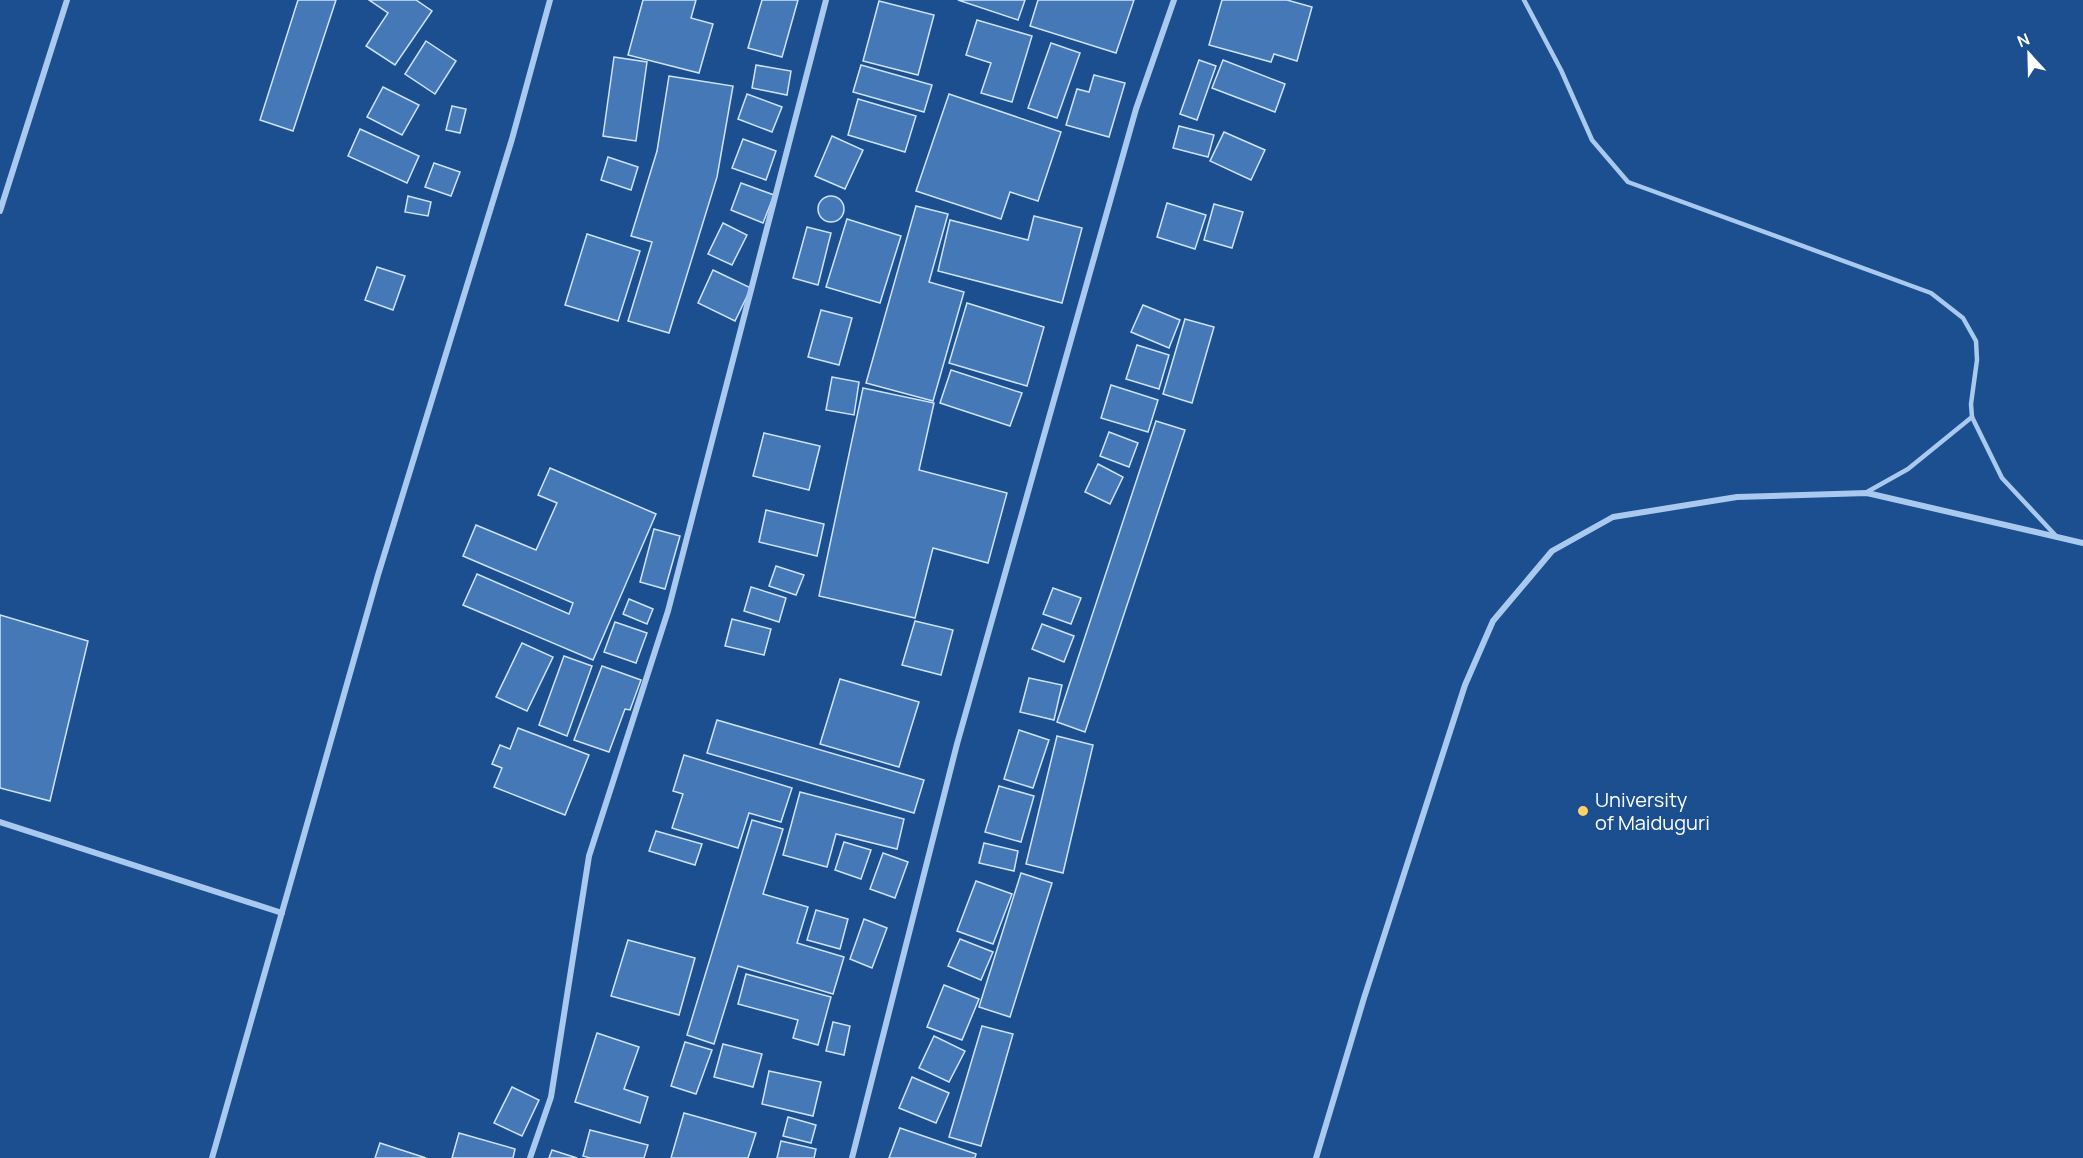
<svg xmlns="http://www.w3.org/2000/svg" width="2083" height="1158" font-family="Manrope,sans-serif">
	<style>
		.building { fill: #4478b7; stroke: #cfe3fa; stroke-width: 1.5 }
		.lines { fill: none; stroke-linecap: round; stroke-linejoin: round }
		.service { stroke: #a9c9ee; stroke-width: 4.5 }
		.minor { stroke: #a9c9ee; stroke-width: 6 }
		.poi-dot { fill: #ffd166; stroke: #1b4f8f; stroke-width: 2 }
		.labels { text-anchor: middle; stroke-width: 4.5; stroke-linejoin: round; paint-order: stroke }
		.poi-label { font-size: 20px; fill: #fff; stroke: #1b4f8f; text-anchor: start }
	</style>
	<rect width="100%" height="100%" fill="#1b4f8f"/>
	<g class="building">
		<path d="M298 0H336L293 131 260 120Z"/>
		<path d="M369 0H416L432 11 395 65 366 46 388 13Z"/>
		<path d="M643 0H696L691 18 713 24 699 73 628 55Z"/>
		<path d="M762 0H798L782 57 748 48Z"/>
		<path d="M958 0H1025L1018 20Z"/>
		<path d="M1038 0H1134L1116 53 1030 26Z"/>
		<path d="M1222 0H1287L1312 7 1297 61 1274 54 1271 62 1209 45Z"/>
		<path d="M879 1 934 15 918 75 863 61Z"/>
		<path d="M977 20 1032 36 1012 102 981 93 991 63 966 55Z"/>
		<path d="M426 41 456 61 435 94 405 74Z"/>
		<path d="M1051 43 1080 53 1057 118 1028 108Z"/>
		<path d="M614 57 647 62 636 141 603 136Z"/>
		<path d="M1199 60 1216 66 1197 120 1180 114Z"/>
		<path d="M1223 60 1285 84 1275 112 1212 88Z"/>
		<path d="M756 65 791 71 787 95 752 88Z"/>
		<path d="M861 65 932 85 924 112 853 92Z"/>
		<path d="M1094 75 1125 83 1109 137 1066 125 1077 89 1089 92Z"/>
		<path d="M669 76 733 86 717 177 669 333 628 321 652 242 631 236 657 151Z"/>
		<path d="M383 87 419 105 402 135 367 117Z"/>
		<path d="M747 94 782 107 772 132 738 119Z"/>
		<path d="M949 94 1061 132 1038 201 1010 192 1001 219 916 191Z"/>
		<path d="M858 99 916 116 905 152 848 135Z"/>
		<path d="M452 106 466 109 460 133 446 130Z"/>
		<path d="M1179 126 1214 135 1208 157 1173 148Z"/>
		<path d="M360 129 419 156 407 183 348 156Z"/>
		<path d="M1224 132 1265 150 1251 180 1210 161Z"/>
		<path d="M832 136 863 150 845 189 815 176Z"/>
		<path d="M743 139 776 151 766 180 732 168Z"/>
		<path d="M608 157 638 167 631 190 601 180Z"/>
		<path d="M434 163 460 172 451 196 425 187Z"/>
		<path d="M741 183 774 195 763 223 731 210Z"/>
		<path d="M408 196 431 202 428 216 405 212Z"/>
		<circle cx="831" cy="209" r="13"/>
		<path d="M1167 203 1206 215 1195 249 1157 237Z"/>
		<path d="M1214 204 1243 212 1232 248 1204 240Z"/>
		<path d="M916 206 948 214 929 282 964 292 933 401 866 383Z"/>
		<path d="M1034 216 1082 228 1062 303 938 271 950 220 1028 240Z"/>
		<path d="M847 219 901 236 880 303 826 287Z"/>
		<path d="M723 223 747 235 732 265 708 254Z"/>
		<path d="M807 227 831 233 818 285 793 278Z"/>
		<path d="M587 234 640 251 618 321 565 305Z"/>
		<path d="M377 267 405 276 393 310 365 300Z"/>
		<path d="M713 270 751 288 735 321 698 303Z"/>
		<path d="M967 303 1044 327 1027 386 949 363Z"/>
		<path d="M1143 305 1180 320 1169 348 1131 332Z"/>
		<path d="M821 310 852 318 839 365 808 357Z"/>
		<path d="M1185 319 1214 327 1192 403 1163 394Z"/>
		<path d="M1137 345 1169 355 1159 389 1126 379Z"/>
		<path d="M951 370 1022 393 1010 426 940 403Z"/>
		<path d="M832 377 859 382 854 415 826 410Z"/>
		<path d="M1111 385 1158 400 1148 432 1101 418Z"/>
		<path d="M863 388 934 403 919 470 1007 493 988 563 933 548 915 618 819 596Z"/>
		<path d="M1156 421 1185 430 1085 732 1057 722Z"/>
		<path d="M1109 432 1138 443 1129 467 1100 456Z"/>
		<path d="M764 433 820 446 809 490 753 476Z"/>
		<path d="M1098 464 1123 477 1110 504 1085 492Z"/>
		<path d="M550 468 656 514 593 660 463 605 477 574 569 614 573 603 463 556 476 525 536 550 557 503 538 495Z"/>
		<path d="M766 510 824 524 817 556 759 542Z"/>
		<path d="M654 529 680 536 665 589 640 582Z"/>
		<path d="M776 566 804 575 796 595 769 586Z"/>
		<path d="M751 587 786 598 779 622 744 611Z"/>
		<path d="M1053 588 1081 598 1071 624 1043 614Z"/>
		<path d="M629 599 653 609 647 624 623 614Z"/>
		<path d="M0 615 88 641 50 801 0 788Z"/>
		<path d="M732 619 771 629 764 655 725 646Z"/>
		<path d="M915 621 953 630 941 675 902 665Z"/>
		<path d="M615 622 647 633 636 663 604 652Z"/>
		<path d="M1042 624 1074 636 1064 662 1032 649Z"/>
		<path d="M522 643 553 657 527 711 496 697Z"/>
		<path d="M564 656 592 666 567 736 539 725Z"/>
		<path d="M602 666 641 680 630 710 625 709 609 752 574 740Z"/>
		<path d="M1029 678 1062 685 1054 720 1020 712Z"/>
		<path d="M840 679 919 702 899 767 820 744Z"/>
		<path d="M717 720 924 780 914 813 707 753Z"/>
		<path d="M518 728 589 755 565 815 494 787 502 768 492 764 500 745 510 749Z"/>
		<path d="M1019 730 1049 740 1033 788 1004 779Z"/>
		<path d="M1057 736 1093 745 1063 873 1026 864Z"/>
		<path d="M684 755 792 788 781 822 749 813 738 848 672 828 683 794 673 791Z"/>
		<path d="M999 786 1034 796 1021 842 985 832Z"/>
		<path d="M800 792 904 819 897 849 836 834 827 867 783 855Z"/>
		<path d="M752 820 783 829 763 894 808 907 797 943 844 957 833 994 738 966 714 1044 687 1035Z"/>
		<path d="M656 831 702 844 695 865 649 851Z"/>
		<path d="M844 842 871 850 861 879 835 870Z"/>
		<path d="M984 843 1018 851 1014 871 979 863Z"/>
		<path d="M883 853 908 862 895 898 870 889Z"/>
		<path d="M1021 873 1052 883 1010 1017 979 1007Z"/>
		<path d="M976 881 1012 894 993 944 957 931Z"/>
		<path d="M816 910 848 919 840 949 807 940Z"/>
		<path d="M864 919 887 928 872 968 850 959Z"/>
		<path d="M960 939 993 952 981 980 948 966Z"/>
		<path d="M628 940 695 958 679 1015 611 996Z"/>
		<path d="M746 974 831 997 818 1045 793 1038 798 1020 738 1004Z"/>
		<path d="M944 985 979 999 962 1040 927 1027Z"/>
		<path d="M833 1022 850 1026 844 1055 826 1051Z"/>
		<path d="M982 1026 1013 1034 981 1146 949 1137Z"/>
		<path d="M597 1033 639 1047 624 1089 648 1097 640 1123 575 1102Z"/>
		<path d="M934 1036 965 1051 949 1082 919 1068Z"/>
		<path d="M685 1042 712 1050 696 1094 671 1086Z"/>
		<path d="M723 1044 762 1054 753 1087 714 1077Z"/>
		<path d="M769 1071 821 1082 813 1116 762 1104Z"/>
		<path d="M912 1077 949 1093 936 1123 899 1108Z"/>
		<path d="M512 1087 539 1100 522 1136 494 1123Z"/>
		<path d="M684 1113 756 1133 748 1158H671Z"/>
		<path d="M788 1117 816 1125 811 1143 783 1136Z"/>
		<path d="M900 1128 976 1154 975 1158H889Z"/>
		<path d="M590 1130 648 1145 644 1158H590L583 1156Z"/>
		<path d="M459 1133 515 1149 513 1158H452Z"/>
		<path d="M781 1141 816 1149 814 1158H777Z"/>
		<path d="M380 1143 426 1158H375Z"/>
		<path d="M552 1150 577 1158H549Z"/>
	</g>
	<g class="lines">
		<g class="service">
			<path d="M1524 0 1561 70 1592 140 1628 182 1931 293 1963 318 1976 341 1977 360 1971 404 1972 417 2002 478 2057 537"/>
			<path d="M1867 492 1908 469 1972 417"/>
		</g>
		<g class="minor">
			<path d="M0 211 67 0"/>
			<path d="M0 822 282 913"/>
			<path d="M212 1158 378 575 512 139 550 0"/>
			<path d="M530 1158 551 1097 589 856 668 611 826 0"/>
			<path d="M852 1158 957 744 1136 109 1174 0"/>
			<path d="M1316 1158 1364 998 1465 685 1493 621 1552 551 1613 517 1737 497 1867 493 2083 543"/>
		</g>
	</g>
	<circle class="poi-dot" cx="1583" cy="811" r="6"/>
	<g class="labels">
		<g class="poi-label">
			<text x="1595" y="807">University<tspan x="1595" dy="23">of Maiduguri</tspan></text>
		</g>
	</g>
	<g transform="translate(2029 54) rotate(338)" stroke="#1b4f8f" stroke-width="4.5" paint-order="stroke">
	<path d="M0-4.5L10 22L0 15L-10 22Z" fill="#ffffff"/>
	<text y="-9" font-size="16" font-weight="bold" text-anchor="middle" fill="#ffffff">N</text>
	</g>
</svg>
